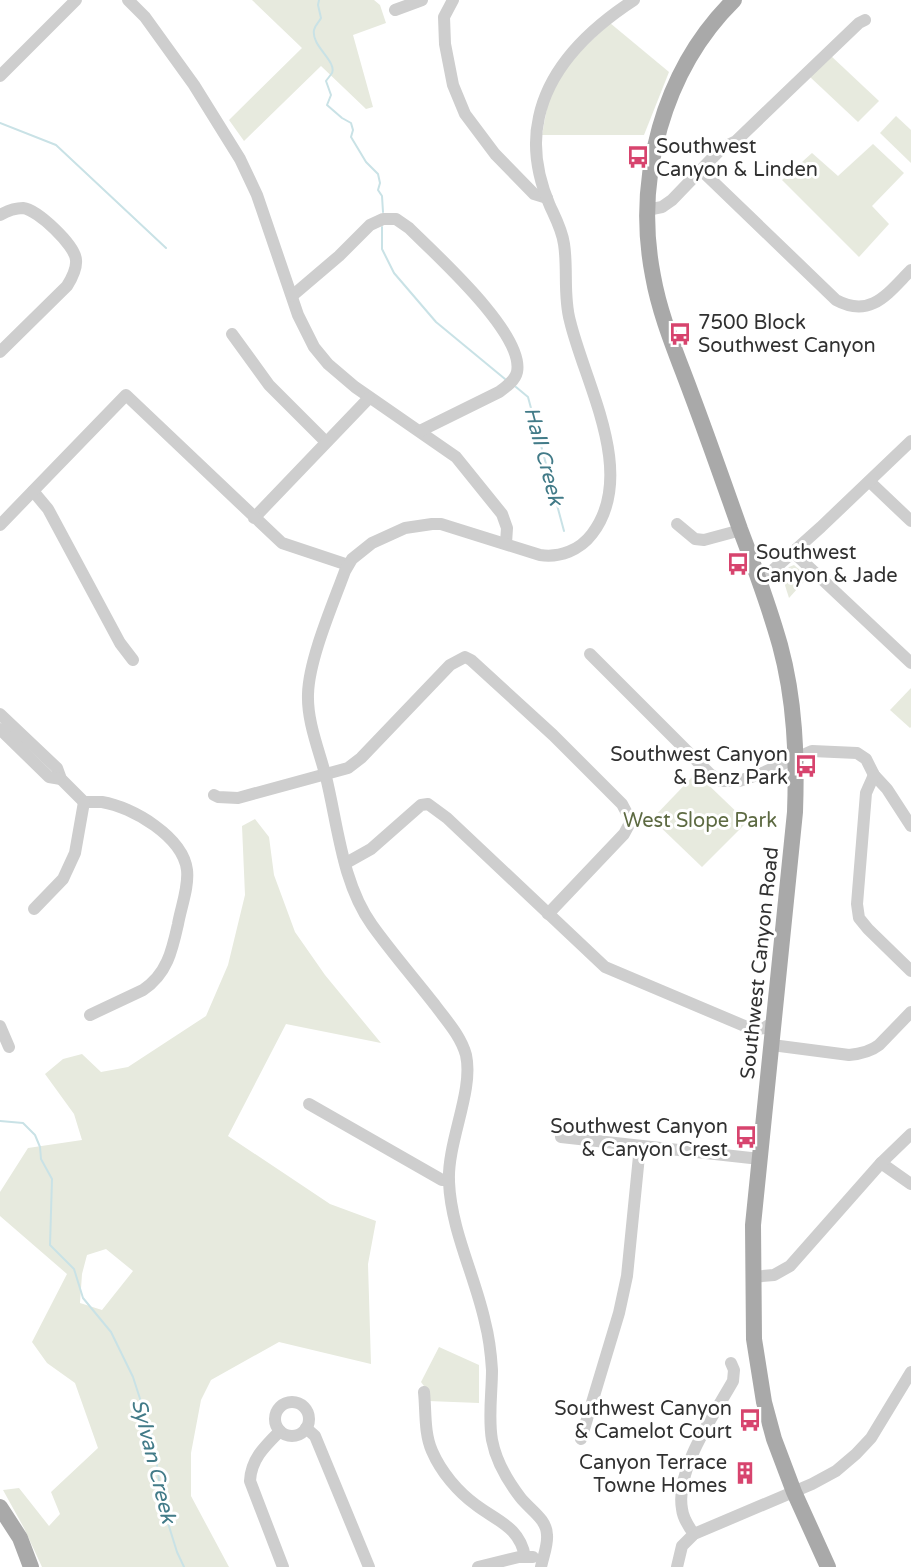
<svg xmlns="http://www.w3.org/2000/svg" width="911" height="1567" font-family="'Varela Round',sans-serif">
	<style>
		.green { fill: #e7eade; fill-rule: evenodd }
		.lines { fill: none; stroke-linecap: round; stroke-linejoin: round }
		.stream { stroke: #c9e2e6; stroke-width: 2 }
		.minor { stroke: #cecece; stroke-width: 12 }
		.major { stroke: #a9a9a9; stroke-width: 16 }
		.labels { text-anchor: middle; stroke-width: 6; stroke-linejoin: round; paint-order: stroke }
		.poi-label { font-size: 20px; fill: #313131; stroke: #fff; text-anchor: end }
		.park-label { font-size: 20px; fill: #5d6a42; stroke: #fff }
		.street-label { font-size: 20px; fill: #313131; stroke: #fff }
		.water-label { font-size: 21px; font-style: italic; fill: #427b88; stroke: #fff }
	</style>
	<rect width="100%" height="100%" fill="#fff"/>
	<g class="green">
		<path d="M252 0H374L380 5 386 23 353 35 373 107 366 109 321 66 244 141 229 120 302 48Z"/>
		<path d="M610 23 669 72 644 135H542L549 97 569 62Z"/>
		<path d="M830 55 879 101 858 122 809 76Z"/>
		<path d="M896 116 911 130V163L880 133Z"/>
		<path d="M873 144 904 173 872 206 889 224 859 257 782 180 812 153 838 176Z"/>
		<path d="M794 565 808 577 789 598 782 576 789 567Z"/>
		<path d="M911 688V727L910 728 890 710Z"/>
		<path d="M696 773 747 822 702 867 652 819Z"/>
		<path d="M255 819 269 837 274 875 295 932 325 975 381 1043 286 1024 228 1136 330 1204 376 1221 368 1264 371 1364 279 1342 211 1380 201 1400 191 1453V1496L229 1567H42L24 1528 3 1490 19 1488 49 1526 60 1514 51 1492 98 1448 75 1383 47 1363 32 1342 67 1274 0 1216V1192L28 1148 82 1140 74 1114 45 1074 63 1059 82 1054 101 1072 128 1067 206 1016 228 965 245 895 242 826ZM106 1249 133 1271 102 1310 80 1303 82 1274 87 1255Z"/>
		<path d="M439 1347 479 1365V1403L428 1401 427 1390 421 1382Z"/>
	</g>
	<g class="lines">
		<g class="stream">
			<path d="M319 0 318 5 321 18C319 22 315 25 314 30 311 46 337 61 332 73 330 76 328 78 326 81L331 95 327 105 342 118 351 123 353 130 351 137 366 162 378 174 380 183 378 190 382 196 383 212"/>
			<path d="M0 123 56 145 166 248"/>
			<path d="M382 227V249L394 273 436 322 505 379"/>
			<path d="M516 387 528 397 564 531"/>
			<path d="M0 1121 23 1123 35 1135 40 1147 41 1159 52 1179 50 1245 74 1269 83 1298 111 1332 133 1377 153 1439 163 1507 177 1552 184 1567"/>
		</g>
		<g class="minor">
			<path d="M128 0 145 17 194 85 240 159 257 195 298 315 314 347 328 364 355 387 456 457 502 514 507 528 506 543"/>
			<path d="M453 0 444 17 445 44 453 85 465 114 495 154 534 194 547 198"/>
			<path d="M395 10 422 0"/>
			<path d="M0 76 76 0"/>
			<path d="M701 170 836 300C871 319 888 293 911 270"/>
			<path d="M647 210 662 207 672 200 722 148 736 141 859 23 865 20"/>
			<path d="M0 215C7 211 14 208 23 208 38 210 75 245 76 260 77 269 72 278 67 286L0 352"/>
			<path d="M292 296 339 256 370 225 383 219H396L409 228C435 254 525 334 517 372 515 381 506 387 499 392L420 431"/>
			<path d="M232 334 269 385 326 442"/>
			<path d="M870 482 911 521"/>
			<path d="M33 491 48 509 120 643 133 660"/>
			<path d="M254 518 369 398"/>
			<path d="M677 524 695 539 704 540 741 530"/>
			<path d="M0 525 126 395 282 543 348 565"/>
			<path d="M793 552 911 663"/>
			<path d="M758 577 773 570 821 527 911 441"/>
			<path d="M590 654 710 774 721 781H739L760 774 812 751 857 753 866 759 874 775 887 789 911 826"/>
			<path d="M0 714 57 768 61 779 84 802C90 802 96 802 102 802 133 807 183 837 187 870 189 887 181 907 178 924 172 951 167 974 143 990L90 1015"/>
			<path d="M0 729 49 777 61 779"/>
			<path d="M874 775 866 793 857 904 859 918 868 929 911 971"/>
			<path d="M214 795 218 797 238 798 348 768 361 758 450 665 465 657 471 660 553 735 622 804 631 821 624 834 548 914"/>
			<path d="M346 863 371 849 421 805 428 804 447 818 605 967 754 1030 764 1028 774 1022"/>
			<path d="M34 909 63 879 75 853 84 802"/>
			<path d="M0 1026 9 1047"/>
			<path d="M772 1045 849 1055C860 1054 870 1052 879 1045L911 1012"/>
			<path d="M309 1104 442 1180H449"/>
			<path d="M561 1137 760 1159"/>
			<path d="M881 1163 911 1184"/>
			<path d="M752 1277 774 1275 790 1266 881 1163 911 1134"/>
			<path d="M424 1392C426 1411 424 1433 432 1451 441 1472 458 1492 476 1505 497 1521 520 1527 525 1557"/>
			<circle cx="292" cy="1419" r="17"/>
			<path d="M306 1428 315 1436 369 1567"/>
			<path d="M280 1431C265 1446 251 1459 250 1481L283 1567"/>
			<path d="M581 1439 619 1313 627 1276 640 1146"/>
			<path d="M694 1534C688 1526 683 1518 682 1509 675 1469 714 1415 733 1381L734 1370 731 1363"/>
			<path d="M478 1567 519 1557H533"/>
			<path d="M541 1567C543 1557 548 1545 547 1535 547 1519 529 1509 520 1497 507 1480 496 1461 492 1440 488 1417 492 1393 492 1370 491 1354 489 1337 485 1322 475 1276 451 1230 449 1182 447 1142 474 1091 466 1055 461 1036 446 1020 435 1005 414 978 392 953 372 925 342 883 338 826 326 777 319 750 307 722 308 694 309 659 333 604 345 571L352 559 372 543 405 528 432 524H441L540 555C560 558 580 550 592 534 638 474 585 384 570 321 563 296 568 269 564 244 562 230 556 219 550 206 538 178 532 147 539 117 550 66 591 28 634 0"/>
			<path d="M677 1567 682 1546 694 1534 812 1484 836 1471 856 1454 871 1438 911 1372"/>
		</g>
		<g class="major">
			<path d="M734 0C663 70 634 179 653 276 660 316 677 355 691 393 708 438 724 484 740 529 755 568 769 606 780 645 795 700 797 756 795 812L753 1225 754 1339 764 1402 774 1439 794 1492 828 1567"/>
			<path d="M0 1507 20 1538 31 1567"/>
		</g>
	</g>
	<defs>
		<g id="bus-bare" transform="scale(1.8)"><path d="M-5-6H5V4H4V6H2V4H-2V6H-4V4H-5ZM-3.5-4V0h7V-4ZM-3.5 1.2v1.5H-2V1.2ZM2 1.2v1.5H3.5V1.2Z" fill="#d7446e" stroke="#fff" stroke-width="2.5" paint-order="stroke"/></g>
		<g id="building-bare" transform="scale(1.8)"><path d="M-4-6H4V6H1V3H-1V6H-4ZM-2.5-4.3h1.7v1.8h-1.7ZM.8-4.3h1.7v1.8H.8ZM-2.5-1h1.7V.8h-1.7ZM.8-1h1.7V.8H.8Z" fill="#d7446e" stroke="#fff" stroke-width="2.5" paint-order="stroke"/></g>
	</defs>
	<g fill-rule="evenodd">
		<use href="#bus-bare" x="638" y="157"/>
		<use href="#bus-bare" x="680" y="334"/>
		<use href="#bus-bare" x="738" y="564"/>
		<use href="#bus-bare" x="806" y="766"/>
		<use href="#bus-bare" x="746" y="1137"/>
		<use href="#bus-bare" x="750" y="1420"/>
		<use href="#building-bare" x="745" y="1473"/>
	</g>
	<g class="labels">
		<g class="poi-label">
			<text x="656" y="153" text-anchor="start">Southwest<tspan x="656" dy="23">Canyon &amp; Linden</tspan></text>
			<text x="698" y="329" text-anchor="start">7500 Block<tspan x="698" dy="23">Southwest Canyon</tspan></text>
			<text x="756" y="559" text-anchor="start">Southwest<tspan x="756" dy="23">Canyon &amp; Jade</tspan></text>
			<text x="788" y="761">Southwest Canyon<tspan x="788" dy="23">&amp; Benz Park</tspan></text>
			<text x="728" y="1133">Southwest Canyon<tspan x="728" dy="23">&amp; Canyon Crest</tspan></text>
			<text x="732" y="1415">Southwest Canyon<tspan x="732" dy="23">&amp; Camelot Court</tspan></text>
			<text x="727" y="1469">Canyon Terrace<tspan x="727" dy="23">Towne Homes</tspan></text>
		</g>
		<g class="park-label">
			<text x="700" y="827">West Slope Park</text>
		</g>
		<g class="street-label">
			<text transform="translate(759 963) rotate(-84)" y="7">Southwest Canyon Road</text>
		</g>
		<g class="water-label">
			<text transform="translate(544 456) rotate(75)" y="7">Hall Creek</text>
			<text transform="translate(154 1461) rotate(76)" y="7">Sylvan Creek</text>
		</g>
	</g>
</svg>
